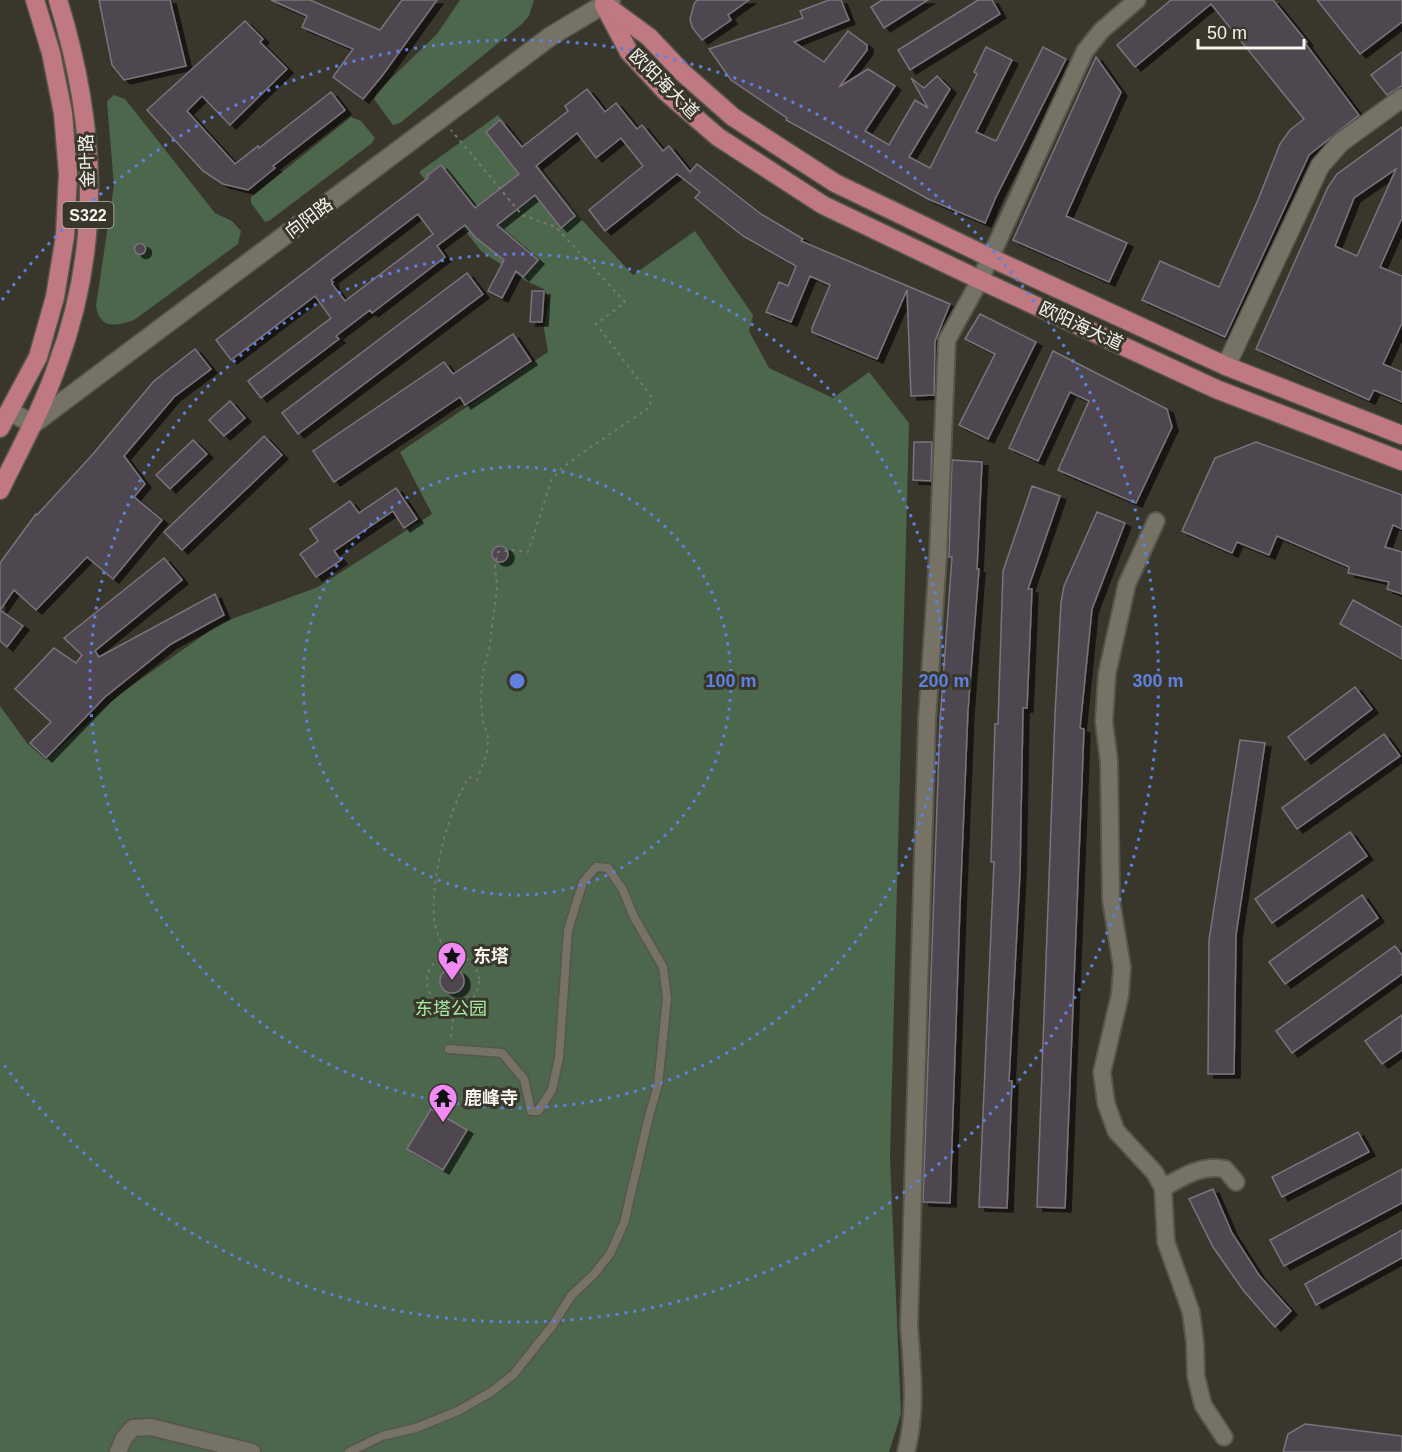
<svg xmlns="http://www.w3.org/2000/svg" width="1402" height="1452" font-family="Arial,'Noto Sans SC',sans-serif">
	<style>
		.green { fill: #4c674b }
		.building { fill: #4f464f; stroke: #7c737d; stroke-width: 1.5; fill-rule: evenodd; filter: url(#shadow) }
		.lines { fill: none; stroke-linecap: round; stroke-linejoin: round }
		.lane-casing { stroke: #57564c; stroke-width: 11 }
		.street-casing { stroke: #57564c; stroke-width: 20 }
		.secondary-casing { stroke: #57564c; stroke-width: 21 }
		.primary-casing { stroke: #57564c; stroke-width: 21 }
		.path { stroke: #7a786e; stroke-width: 2; stroke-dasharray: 3 4.5; stroke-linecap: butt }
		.lane { stroke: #767366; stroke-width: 8 }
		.street { stroke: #767366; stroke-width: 16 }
		.secondary { stroke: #767366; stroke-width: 18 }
		.primary { stroke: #c07980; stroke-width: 18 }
		.ring { fill: none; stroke: #5e80de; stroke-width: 3; stroke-dasharray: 3 6 }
		.labels { text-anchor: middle; stroke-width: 6; stroke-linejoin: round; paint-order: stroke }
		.shield { fill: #39372c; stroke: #bdbbb3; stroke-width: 1.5 }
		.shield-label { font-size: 16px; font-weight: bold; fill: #f5f4ed }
		.street-label { font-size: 18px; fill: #f5f4ed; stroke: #39372c }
		.poi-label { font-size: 18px; font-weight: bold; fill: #f5f4ed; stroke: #39372c; text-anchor: start }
		.park-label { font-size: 18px; fill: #a5e9a1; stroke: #39372c }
		.centre { fill: #5e80de; stroke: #39372c; stroke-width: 3 }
		.ring-label { font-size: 18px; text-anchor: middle; font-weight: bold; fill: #5e80de; stroke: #39372c; stroke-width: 6; stroke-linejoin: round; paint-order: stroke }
	</style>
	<defs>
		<filter id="shadow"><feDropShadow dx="6" dy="4" stdDeviation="0" flood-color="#0009"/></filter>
	</defs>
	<rect width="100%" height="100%" fill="#39372c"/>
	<g class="green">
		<path d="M460 0H534L529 16 523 23 400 123 393 125 374 99 377 92 437 34Z"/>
		<path d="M114 95 125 99 215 213 232 221 241 231 238 244 134 320C116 326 100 330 96 306L114 185 107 101Z"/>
		<path d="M498 115 583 221 633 275 695 231 753 315 749 331 769 368 833 398 869 372 909 423 890 1158 901 1414 889 1452H0V706L27 743 46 760 121 693 221 623 318 587 432 514 400 452 548 352 544 329 549 299 544 289 526 281 481 251 419 172Z"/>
		<path d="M351 117 361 121 375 138 372 143 269 221 265 222 251 203V197Z"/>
	</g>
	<g class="building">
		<path d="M99 0H170L186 66 124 80 112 65Z"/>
		<path d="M271 0H310L380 30 402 0H437L382 76 363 99 333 77 353 49 302 27 307 16Z"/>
		<path d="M697 0H749L728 15 731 20 702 40 692 27 690 19 694 4Z"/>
		<path d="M829 0H841L849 20 794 42 824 62 848 31 867 45V50L839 87 868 69 895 86 865 131 889 145 915 100 928 108 911 78 924 88 937 76 950 89 909 157 930 168 977 74 974 72 986 47 1012 60 976 132 996 141 1043 47 1066 59 996 197 985 223 928 199 786 120 787 118 731 80 709 49 803 18 800 11Z"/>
		<path d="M882 0H928L884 28 871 7Z"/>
		<path d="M978 0H992L1000 14 910 70 898 50Z"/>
		<path d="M1171 0H1273L1307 42 1305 43 1359 115 1309 155 1225 337 1142 300 1160 261 1219 287 1258 200 1280 144 1290 130 1304 119 1211 4 1135 67 1117 45Z"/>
		<path d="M1317 0H1402V22L1360 54Z"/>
		<path d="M245 21 263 39 260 42 287 69 230 125 202 96 187 111 235 164 258 146 259 148 331 92 345 110 273 166 275 168 248 190 223 184 203 171 147 110Z"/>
		<path d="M1402 52V86L1387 95 1371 75Z"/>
		<path d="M1096 57 1121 92 1066 216 1127 243 1109 282 1013 240Z"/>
		<path d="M587 89 605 112 616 103 637 129 642 125 663 151 669 146 690 172 697 164 761 214 803 239 801 241 950 304 935 341 934 395 911 396 907 290 877 359 812 332V328L830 285 810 276 791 322 766 312 779 282 788 286 796 266 743 236 695 198 700 192 677 174 605 231 589 210 643 166 621 138 596 158 577 133 536 166 575 216 561 228 535 195 497 225 538 260 523 277 516 271 502 298 488 291 504 260 475 237 465 225 437 246 445 257 372 313 370 310 336 336 339 339 261 398 248 381 331 318 315 296 231 360 216 340 428 178 427 176 441 165 475 208 519 174 486 132 500 120 522 147 568 111 565 106ZM418 214 433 234 345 301 332 284 333 282 331 280Z"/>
		<path d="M1402 127V218L1380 267 1402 276V323L1383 364 1402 372V402L1374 390 1369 400 1256 349 1328 187 1337 174ZM1396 169 1357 256 1335 246 1354 198Z"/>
		<circle cx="140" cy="249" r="5.5"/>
		<path d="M467 273 483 294 298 434 282 413Z"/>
		<path d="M532 291H544L542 322H530Z"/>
		<path d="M980 314 1036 342 988 439 959 425 995 354 965 339Z"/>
		<path d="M513 334 531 361 465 405 460 397 334 482 313 451 444 362 453 374Z"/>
		<path d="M195 349 211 369 174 397 124 456 145 484 134 497 162 520 113 579 87 557 36 610 14 590 0 610 23 626 7 647 0 641V563L36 514 37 515 93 454 154 381Z"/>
		<path d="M1053 351 1167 409 1172 427 1136 503 1058 470 1089 401 1070 392 1038 461 1009 448Z"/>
		<path d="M230 401 245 418 224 436 209 420Z"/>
		<path d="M264 436 282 455 182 550 164 532Z"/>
		<path d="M193 440 207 454 170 489 156 475Z"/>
		<path d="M914 442H932L931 481 913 480Z"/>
		<path d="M1256 442 1402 495V529L1393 525 1385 547 1402 552V594L1387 589 1389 582 1348 573 1349 567 1277 536 1269 555 1237 542 1232 553 1182 531 1215 458Z"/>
		<path d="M952 460 982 462 977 569H979L968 710 960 906 950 1203 923 1202 940 721 952 557H949Z"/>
		<path d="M1032 486 1060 496 1028 589H1032L1027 708H1023L1020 873 1009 1081H1012L1007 1208 979 1207 994 862H991L995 724H998L1003 571Z"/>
		<path d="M396 488 417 519 404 528 393 511 334 551 341 560 316 577 300 554 318 541 310 529 350 501 359 513Z"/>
		<path d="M1097 512 1125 523 1092 609 1080 728 1084 729 1065 1208 1037 1207 1055 715 1061 602 1064 586Z"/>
		<circle cx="500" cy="554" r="8"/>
		<path d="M164 558 182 580 95 651 99 657 215 594 224 615 171 644 105 697 46 758 30 743 51 722 15 689 54 648 76 663 82 655 64 638Z"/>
		<path d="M1353 600 1402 627V659L1340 624Z"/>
		<path d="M1355 687 1372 709 1305 760 1288 737Z"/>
		<path d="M1384 734 1400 756 1297 829 1282 808Z"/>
		<path d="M1240 740 1265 743 1236 935 1234 1074H1208L1209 940Z"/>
		<path d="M1350 832 1367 856 1272 923 1255 899Z"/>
		<path d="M1362 895 1378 918 1285 984 1269 962Z"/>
		<path d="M1395 946 1402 955V974L1292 1053 1276 1031Z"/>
		<circle cx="452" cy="981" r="12"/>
		<path d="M1402 1015V1050L1382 1064 1365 1041Z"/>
		<path d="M431 1109 467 1130 443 1170 407 1149Z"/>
		<path d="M1358 1132 1369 1152 1282 1197 1272 1177Z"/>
		<path d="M1402 1169V1203L1284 1266 1270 1240Z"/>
		<path d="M1213 1189 1232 1233 1259 1275 1291 1311 1275 1327 1243 1290 1213 1247 1189 1199Z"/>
		<path d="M1402 1230V1258L1316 1305 1305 1284Z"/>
		<path d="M1305 1424 1402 1436V1452H1283L1288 1434Z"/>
	</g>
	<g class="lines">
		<g class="lane-casing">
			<path id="lane" d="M349 1452 382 1436 416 1428 458 1411 491 1392 513 1375 552 1326 571 1296 594 1274 610 1254 624 1223 649 1116 658 1085 667 998 663 967 634 917 623 890 608 868 596 867 583 882 568 930 559 1058 552 1090 538 1111H531L524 1079 502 1053 449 1049"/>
		</g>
		<g class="street-casing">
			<g id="street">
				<path d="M1156 521 1127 584 1107 674 1104 722 1109 761 1111 900 1122 967 1120 995 1102 1072 1106 1103 1116 1131 1155 1173 1163 1188 1166 1242 1191 1312 1195 1343 1196 1376 1203 1405 1224 1437"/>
				<path d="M1163 1188C1182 1177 1202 1164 1225 1169L1236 1182"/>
				<path d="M118 1452 124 1438 133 1428 151 1427 252 1452"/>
				<path d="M906 1452C917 1411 912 1368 909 1325L927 720 938 556 947 340 980 280 1085 51 1102 30 1137 0"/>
			</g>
		</g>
		<g class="secondary-casing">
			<g id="secondary">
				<path d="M1226 366 1320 166 1340 143 1402 98"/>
				<path d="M9 411 33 424 551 36 611 0"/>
			</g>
		</g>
		<g class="primary-casing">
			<g id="primary">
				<path d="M604 5 629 52 666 92 718 137 823 205 980 280 1216 389 1402 461"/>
				<path d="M608 7 649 37 683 73 733 117 835 183 991 258 1226 366 1402 435"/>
				<path d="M0 428 38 357 55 297 65 236 68 174 63 113 51 53 35 0"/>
				<path d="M0 490C20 449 42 409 57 366 103 243 96 123 58 0"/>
			</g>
		</g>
		<g class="path">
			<circle cx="453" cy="981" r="26"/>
			<path d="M447 956C443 946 437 935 435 925 428 887 448 809 469 777L477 780 487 753 488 736 483 722 481 700 483 672 489 650 497 589 495 565 498 552 511 550 528 552 552 479 562 468 588 449 650 407 651 396 596 324 625 302 556 227 522 215 451 130"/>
			<path d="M451 1037 455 1007"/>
		</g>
		<use href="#lane" class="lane"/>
		<use href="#street" class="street"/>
		<use href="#secondary" class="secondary"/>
		<use href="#primary" class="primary"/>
	</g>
	<g class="ring">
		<circle cx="517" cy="681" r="214"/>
		<circle cx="517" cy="681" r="427"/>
		<path d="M2 300A641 641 0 1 1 2 1062"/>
	</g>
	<defs>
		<g id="sight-pin" transform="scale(1.5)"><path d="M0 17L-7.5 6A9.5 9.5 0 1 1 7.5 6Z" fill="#f18af4" stroke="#39372c"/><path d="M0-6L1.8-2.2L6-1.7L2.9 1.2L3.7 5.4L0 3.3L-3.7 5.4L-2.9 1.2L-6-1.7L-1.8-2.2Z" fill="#111"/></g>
		<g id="temple-pin" transform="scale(1.5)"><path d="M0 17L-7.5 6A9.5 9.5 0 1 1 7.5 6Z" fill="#f18af4" stroke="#39372c"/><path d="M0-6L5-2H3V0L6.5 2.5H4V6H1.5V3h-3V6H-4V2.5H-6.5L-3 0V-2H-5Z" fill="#111"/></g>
	</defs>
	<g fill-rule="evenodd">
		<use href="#sight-pin" x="452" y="956"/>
		<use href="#temple-pin" x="443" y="1098"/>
	</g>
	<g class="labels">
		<rect class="shield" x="62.5" y="202" width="51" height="26" rx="4.5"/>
		<g class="shield-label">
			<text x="88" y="221">S322</text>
		</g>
		<g class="street-label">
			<text transform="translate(664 84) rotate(45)" y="6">欧阳海大道</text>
			<text transform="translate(87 161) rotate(-92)" y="6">金叶路</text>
			<text transform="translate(309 218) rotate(-37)" y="6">向阳路</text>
			<text transform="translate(1081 326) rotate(25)" y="6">欧阳海大道</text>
		</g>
		<g class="poi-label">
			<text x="473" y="962">东塔</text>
			<text x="464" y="1104">鹿峰寺</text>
		</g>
		<g class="park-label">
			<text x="451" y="1015">东塔公园</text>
		</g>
	</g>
	<circle cx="517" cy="681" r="9" class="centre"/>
	<g class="ring-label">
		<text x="731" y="687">100 m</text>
		<text x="944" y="687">200 m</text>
		<text x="1158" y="687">300 m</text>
	</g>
	<path d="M1198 39v9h106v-9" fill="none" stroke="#f5f4ed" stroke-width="3"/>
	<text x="1207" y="39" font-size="18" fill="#f5f4ed" stroke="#39372c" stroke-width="4.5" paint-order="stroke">50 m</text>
</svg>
